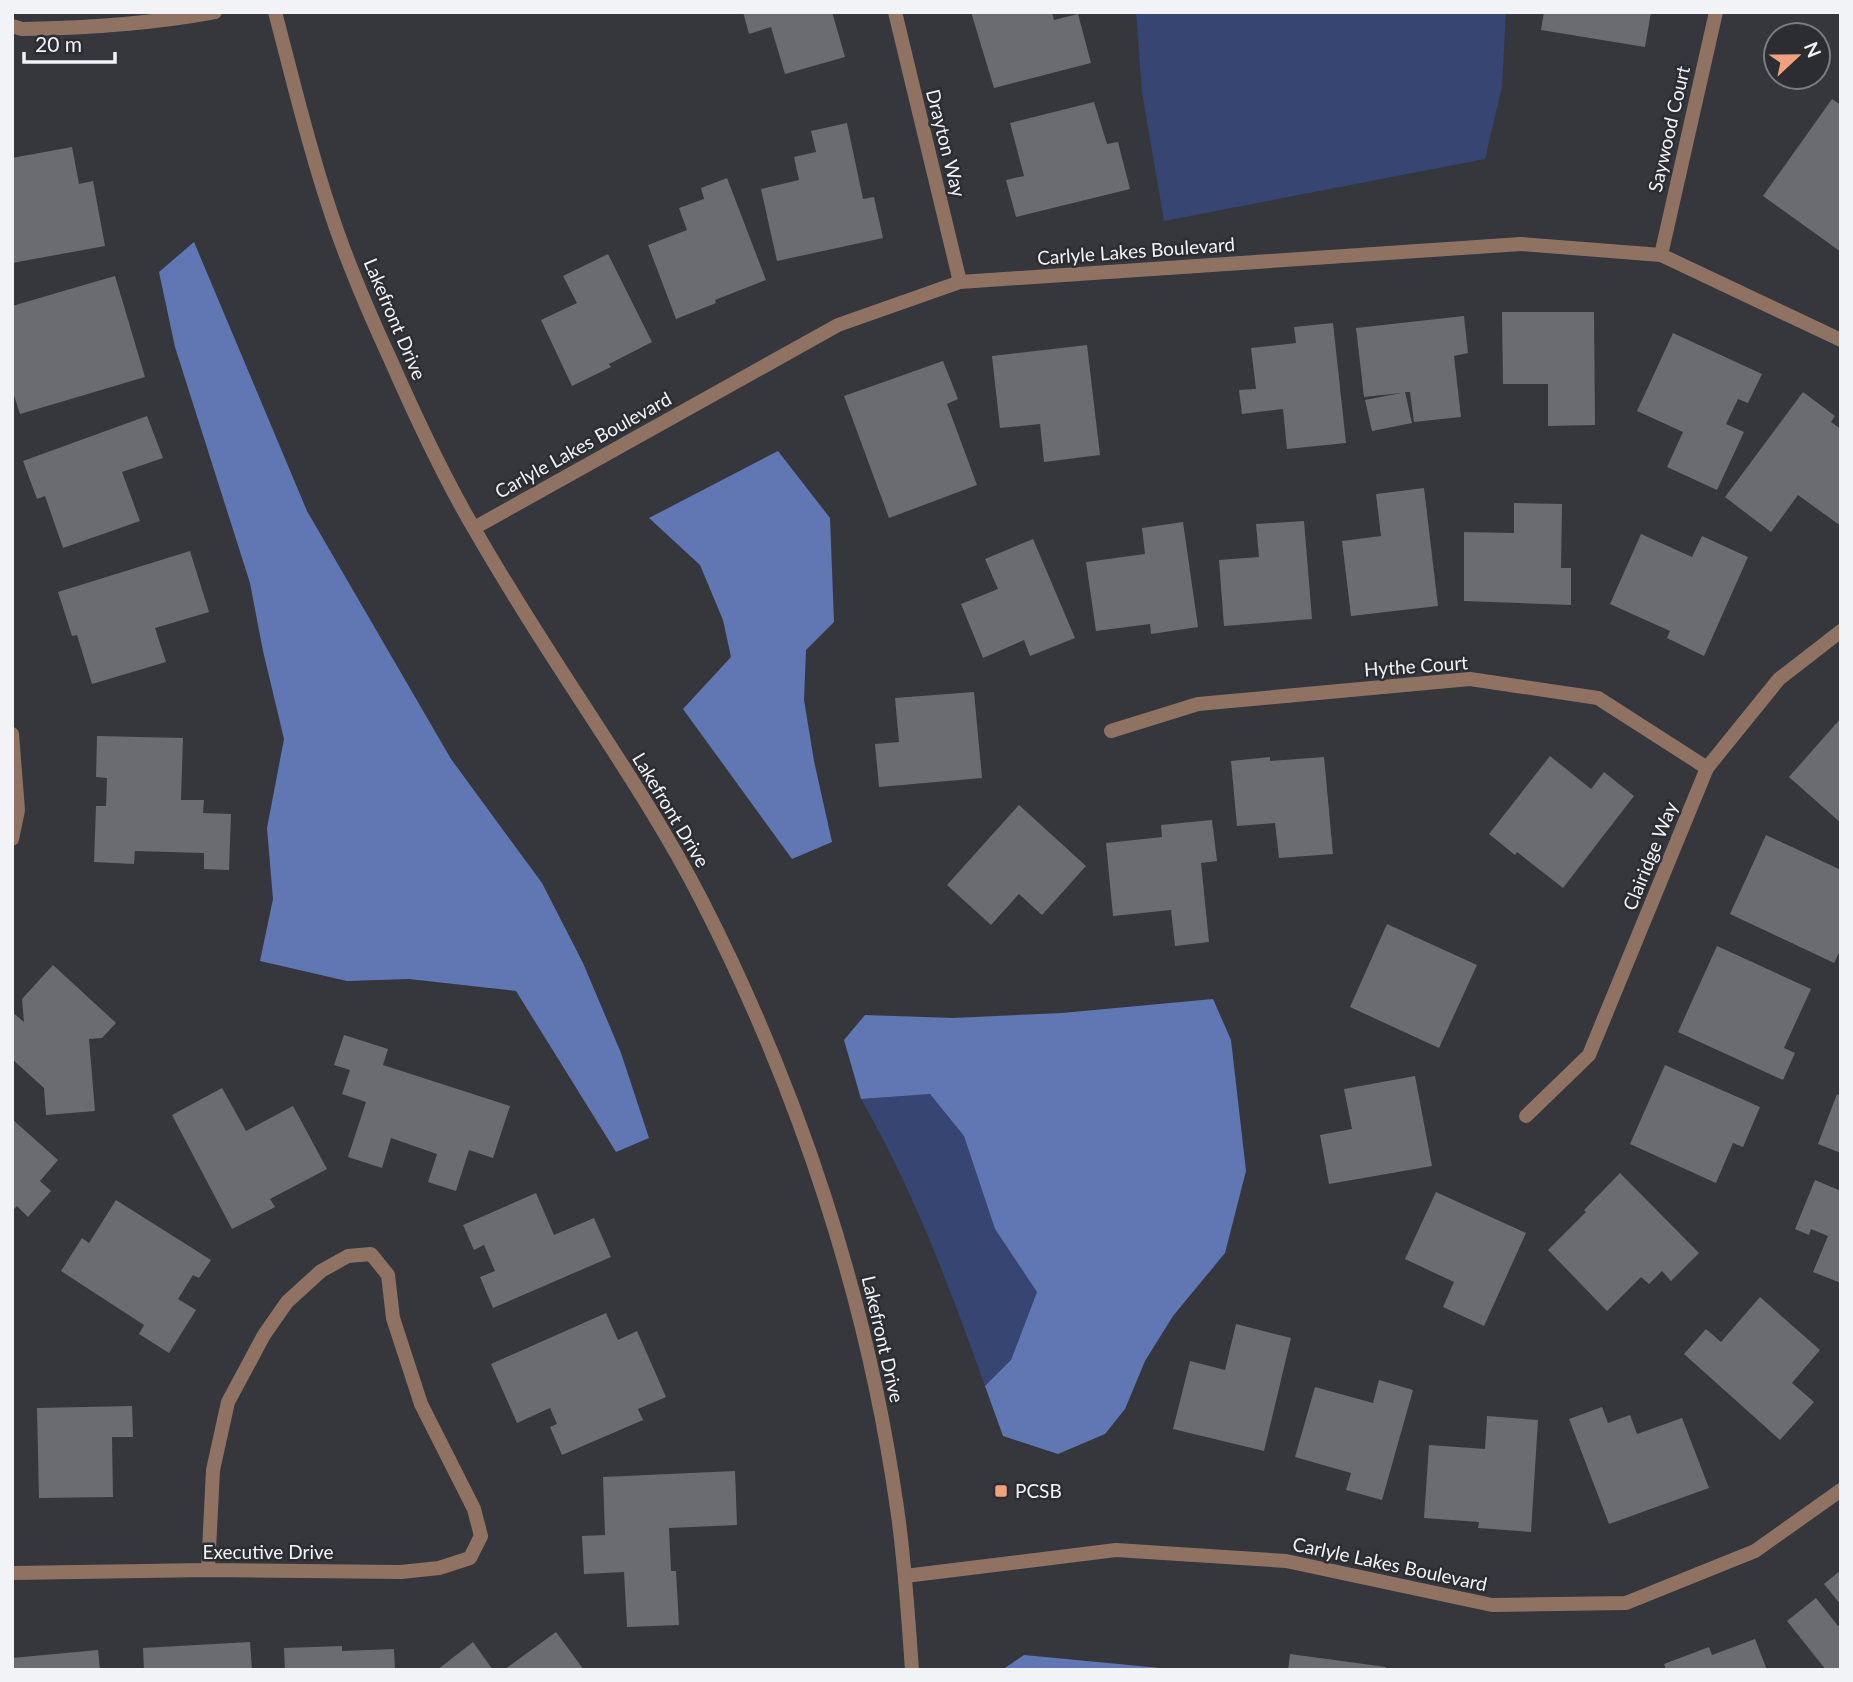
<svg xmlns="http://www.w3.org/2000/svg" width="1853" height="1682" font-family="Lato,sans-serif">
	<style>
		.green { fill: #364571 }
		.water { fill: #6177b4 }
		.building { fill: #6a6c72 }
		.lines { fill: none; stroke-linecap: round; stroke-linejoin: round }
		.minor { stroke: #907263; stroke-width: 14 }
		.tertiary { stroke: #907263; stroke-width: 14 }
		.poi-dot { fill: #f1a17b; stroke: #2b2d32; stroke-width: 2.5 }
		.labels { text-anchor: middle; stroke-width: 5; stroke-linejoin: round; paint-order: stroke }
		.street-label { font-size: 19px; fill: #f1f3f6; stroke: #2b2d32 }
		.poi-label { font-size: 19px; fill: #f1f3f6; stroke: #2b2d32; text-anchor: start }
	</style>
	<rect width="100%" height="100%" fill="#35373c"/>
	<g class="green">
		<path d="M1136 12H1506L1502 87 1485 159 1164 221 1142 92Z"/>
		<path d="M930 1094 964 1136 995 1229 1037 1292 1011 1360 985 1386C950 1288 913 1189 861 1099Z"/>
	</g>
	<g class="water">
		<path d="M194 242 307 511 451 759 542 883 583 963 621 1053 649 1138 616 1152 516 991 409 979 347 981 260 961 273 899 267 828 284 739 263 651 250 583 175 347 159 272Z"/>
		<path d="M778 451 830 518 834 622 806 650 804 700 814 761 832 842 792 859 683 709 731 657 723 620 700 565 649 518Z"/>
		<path d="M1213 999 1231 1040 1246 1171 1225 1253 1173 1316 1145 1361 1125 1409 1105 1434 1058 1454 1003 1436 985 1386 1011 1360 1037 1292 995 1229 964 1136 930 1094 861 1099 844 1040 865 1015 953 1018 1062 1013Z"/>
		<path d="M1024 1655 1181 1670H1002Z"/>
	</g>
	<g class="building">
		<path d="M743 12H832L845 57 785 74 771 27 749 34Z"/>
		<path d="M971 12H1052L1054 20 1078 14 1091 63 994 88Z"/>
		<path d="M1544 12H1651L1645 47 1541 30Z"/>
		<path d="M1832 99 1841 105V252L1763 196Z"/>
		<path d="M1094 102 1107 144 1118 142 1130 189 1016 217 1006 180 1024 176 1010 123Z"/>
		<path d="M847 123 863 199 874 197 883 238 777 261 761 189 799 180 794 157 816 152 811 131Z"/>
		<path d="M72 147 79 184 93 181 105 246 12 263V158Z"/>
		<path d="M727 178 766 280 715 300 716 303 676 319 648 245 687 230 679 208 704 199 701 188Z"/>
		<path d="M608 254 652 342 609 364 611 367 572 386 541 320 577 303 563 276Z"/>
		<path d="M115 276 145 377 20 414 12 389V306Z"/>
		<path d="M1502 312H1594L1595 425 1548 426V384H1503Z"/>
		<path d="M1464 316 1468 353 1454 356 1461 417 1414 422 1410 392H1405L1412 423 1372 431 1365 400 1401 393 1364 397 1356 328Z"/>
		<path d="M1333 323 1346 443 1287 449 1283 409 1242 414 1239 390 1256 389 1251 348 1296 343 1294 327Z"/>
		<path d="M1673 333 1762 374 1748 403 1738 399 1726 424 1744 432 1717 490 1667 467 1683 432 1637 411Z"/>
		<path d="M1087 345 1100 455 1044 462 1040 424 1000 428 992 356Z"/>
		<path d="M943 361 958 399 947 404 977 485 889 518 844 396Z"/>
		<path d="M1803 392 1835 416 1831 422 1841 429V521L1838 524 1798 495 1771 532 1725 497Z"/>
		<path d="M147 416 163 458 122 472 140 521 63 548 45 496 37 499 23 461Z"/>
		<path d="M1424 488 1438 606 1351 616 1342 541 1381 536 1376 494Z"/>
		<path d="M1514 503 1562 504 1561 568H1571V605L1464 601V532L1514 533Z"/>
		<path d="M1304 521 1312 619 1224 626 1219 560 1259 557 1256 524Z"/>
		<path d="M1183 522 1198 627 1151 634 1150 624 1096 631 1086 562 1145 554 1142 528Z"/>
		<path d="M1641 534 1692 557 1702 536 1748 557 1704 656 1667 638 1670 631 1610 604Z"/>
		<path d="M1033 539 1075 638 1030 656 1024 640 983 658 961 604 998 589 985 559Z"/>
		<path d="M190 551 209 612 155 628 166 662 92 684 77 635 72 636 58 592Z"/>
		<path d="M974 692 982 778 879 787 875 744 899 742 895 698Z"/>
		<path d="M1841 718V823L1789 777Z"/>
		<path d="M97 736 183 738 181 800H204L203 813 231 814 229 870 204 869V853L135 851 134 864 94 862 96 806H106L107 778 96 777Z"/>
		<path d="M1550 756 1591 789 1604 772 1634 796 1563 888 1517 852 1515 855 1489 834Z"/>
		<path d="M1270 757V761L1324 757 1333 854 1279 858 1275 823 1237 826 1231 761Z"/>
		<path d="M1019 805 1086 866 1042 915 1019 894 991 925 947 885Z"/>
		<path d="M1212 820 1217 861 1201 863 1209 942 1175 946 1171 910 1113 916 1106 843 1162 837 1161 825Z"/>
		<path d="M1766 835 1841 870V949L1834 963 1730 914Z"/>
		<path d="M1387 924 1477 965 1439 1048 1350 1007Z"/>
		<path d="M1717 946 1811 989 1784 1048 1795 1053 1783 1080 1678 1032Z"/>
		<path d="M53 965 116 1023 102 1038 89 1039 95 1111 46 1115 44 1088 12 1059V1012L24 1022 22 999Z"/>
		<path d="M344 1035 388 1049 383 1065 510 1106 493 1158 469 1150 456 1191 428 1182 437 1154 391 1138 382 1168 348 1157 366 1102 342 1094 350 1070 334 1065Z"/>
		<path d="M1665 1065 1760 1107 1743 1147 1733 1143 1716 1183 1630 1144Z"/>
		<path d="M1415 1076 1432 1166 1329 1184 1320 1135 1352 1129 1344 1089Z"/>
		<path d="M222 1088 246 1131 293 1106 327 1169 270 1199 275 1207 232 1229 172 1115Z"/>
		<path d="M1837 1094 1841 1096V1153L1818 1144Z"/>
		<path d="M12 1119 58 1160 40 1181 51 1191 28 1217 17 1206 12 1211Z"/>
		<path d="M1620 1173 1699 1253 1671 1281 1662 1271 1649 1284 1641 1277 1607 1311 1548 1250 1586 1212 1584 1210Z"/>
		<path d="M1815 1180 1841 1191V1283L1813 1272 1828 1236 1811 1229 1809 1235 1795 1229Z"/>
		<path d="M1436 1192 1526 1233 1484 1326 1443 1307 1454 1282 1405 1259Z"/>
		<path d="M536 1193 554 1235 594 1218 611 1257 493 1308 480 1277 495 1271 484 1245 474 1250 463 1225Z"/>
		<path d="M116 1200 211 1260 199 1278 193 1275 178 1299 196 1310 169 1353 139 1334 144 1325 61 1271 82 1238 89 1243Z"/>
		<path d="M1760 1297 1820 1350 1792 1383 1814 1402 1780 1440 1684 1354 1706 1329 1721 1342Z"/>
		<path d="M606 1313 618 1340 637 1331 666 1397 638 1409 643 1420 562 1455 550 1427 557 1424 550 1408 517 1423 491 1364Z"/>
		<path d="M1236 1324 1291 1338 1264 1451 1173 1429 1190 1361 1225 1370Z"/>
		<path d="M1379 1380 1413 1390 1382 1500 1346 1490 1351 1473 1295 1457 1315 1387 1373 1403Z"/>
		<path d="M132 1406 133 1437H112L113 1497 39 1498 37 1408Z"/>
		<path d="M1602 1407 1608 1423 1630 1415 1637 1434 1682 1418 1709 1488 1609 1524 1569 1419Z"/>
		<path d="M1487 1416 1538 1420 1531 1532 1478 1528 1479 1522 1424 1518 1429 1445 1485 1449Z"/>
		<path d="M735 1471 737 1525 669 1528 671 1571H676L679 1625 627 1627 624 1572 584 1574 582 1536 605 1535 603 1477Z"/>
		<path d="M1841 1570V1605L1824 1584Z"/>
		<path d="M1816 1598 1838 1626 1841 1623V1670H1826L1787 1621Z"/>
		<path d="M556 1632 584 1670H504Z"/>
		<path d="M1755 1639 1767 1670H1666L1664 1664 1709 1647 1712 1655Z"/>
		<path d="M250 1642 252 1670H144L143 1648Z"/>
		<path d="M473 1642 493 1670H437Z"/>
		<path d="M342 1646V1651L394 1649 395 1670H285L284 1648Z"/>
		<path d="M98 1650 100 1670H12V1658Z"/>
		<path d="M1290 1654 1386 1667 1385 1670H1288Z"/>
	</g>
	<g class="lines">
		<g class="minor">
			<path d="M895 12 960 282"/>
			<path d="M12 26 22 29C87 28 151 24 215 12"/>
			<path d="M1661 255 1716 12"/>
			<path d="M474 528 838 325 960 282 1521 244 1661 255 1841 340"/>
			<path d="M1111 731 1198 704 1470 679 1598 698 1707 768"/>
			<path d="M12 734 18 810 12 839"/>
			<path d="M1526 1116 1589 1055 1707 768 1779 679 1841 631"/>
			<path d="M12 1573 208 1570 401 1572 439 1568 470 1558 481 1536 474 1509 421 1404 393 1318 388 1275 371 1254 348 1256 321 1271 287 1302 264 1335 228 1402 213 1470 208 1570"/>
			<path d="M905 1576 1116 1550 1286 1561 1492 1605 1626 1603 1755 1551 1841 1490"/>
		</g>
		<path class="tertiary" d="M275 12C292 76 307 141 328 204 345 258 368 311 392 363 417 420 444 478 476 532 503 579 532 625 561 670 610 746 661 821 702 901 799 1091 867 1297 897 1508 905 1562 908 1616 912 1670"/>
	</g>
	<rect class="poi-dot" x="994" y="1484" width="14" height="14" rx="3.5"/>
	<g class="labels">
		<g class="street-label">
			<text transform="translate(1669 129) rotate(-77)" y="7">Saywood Court</text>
			<text transform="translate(946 143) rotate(76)" y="7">Drayton Way</text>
			<text transform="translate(1136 251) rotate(-4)" y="7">Carlyle Lakes Boulevard</text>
			<text transform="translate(395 319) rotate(67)" y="7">Lakefront Drive</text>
			<text transform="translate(583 445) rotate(-29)" y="7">Carlyle Lakes Boulevard</text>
			<text transform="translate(1416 666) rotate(-4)" y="7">Hythe Court</text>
			<text transform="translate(671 810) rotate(59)" y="7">Lakefront Drive</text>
			<text transform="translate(1650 856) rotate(-68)" y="7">Clairidge Way</text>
			<text transform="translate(883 1339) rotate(77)" y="7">Lakefront Drive</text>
			<text x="268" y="1559">Executive Drive</text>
			<text transform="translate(1390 1564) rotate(12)" y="7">Carlyle Lakes Boulevard</text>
		</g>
		<g class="poi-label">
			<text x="1015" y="1498">PCSB</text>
		</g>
	</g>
	<rect width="1853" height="1682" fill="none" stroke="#f1f3f6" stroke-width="28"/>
	<g transform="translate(1797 56) rotate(68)"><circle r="33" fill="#2b2d32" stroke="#7a7c80" stroke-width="2"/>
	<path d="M0-5L12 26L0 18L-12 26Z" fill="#f1a17b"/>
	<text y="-10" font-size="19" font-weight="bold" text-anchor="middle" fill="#f1f3f6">N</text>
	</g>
	<path d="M24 52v10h91v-10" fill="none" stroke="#f1f3f6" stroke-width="3.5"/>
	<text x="35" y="52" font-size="21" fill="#f1f3f6" stroke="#2b2d32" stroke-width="5" paint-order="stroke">20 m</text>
</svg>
